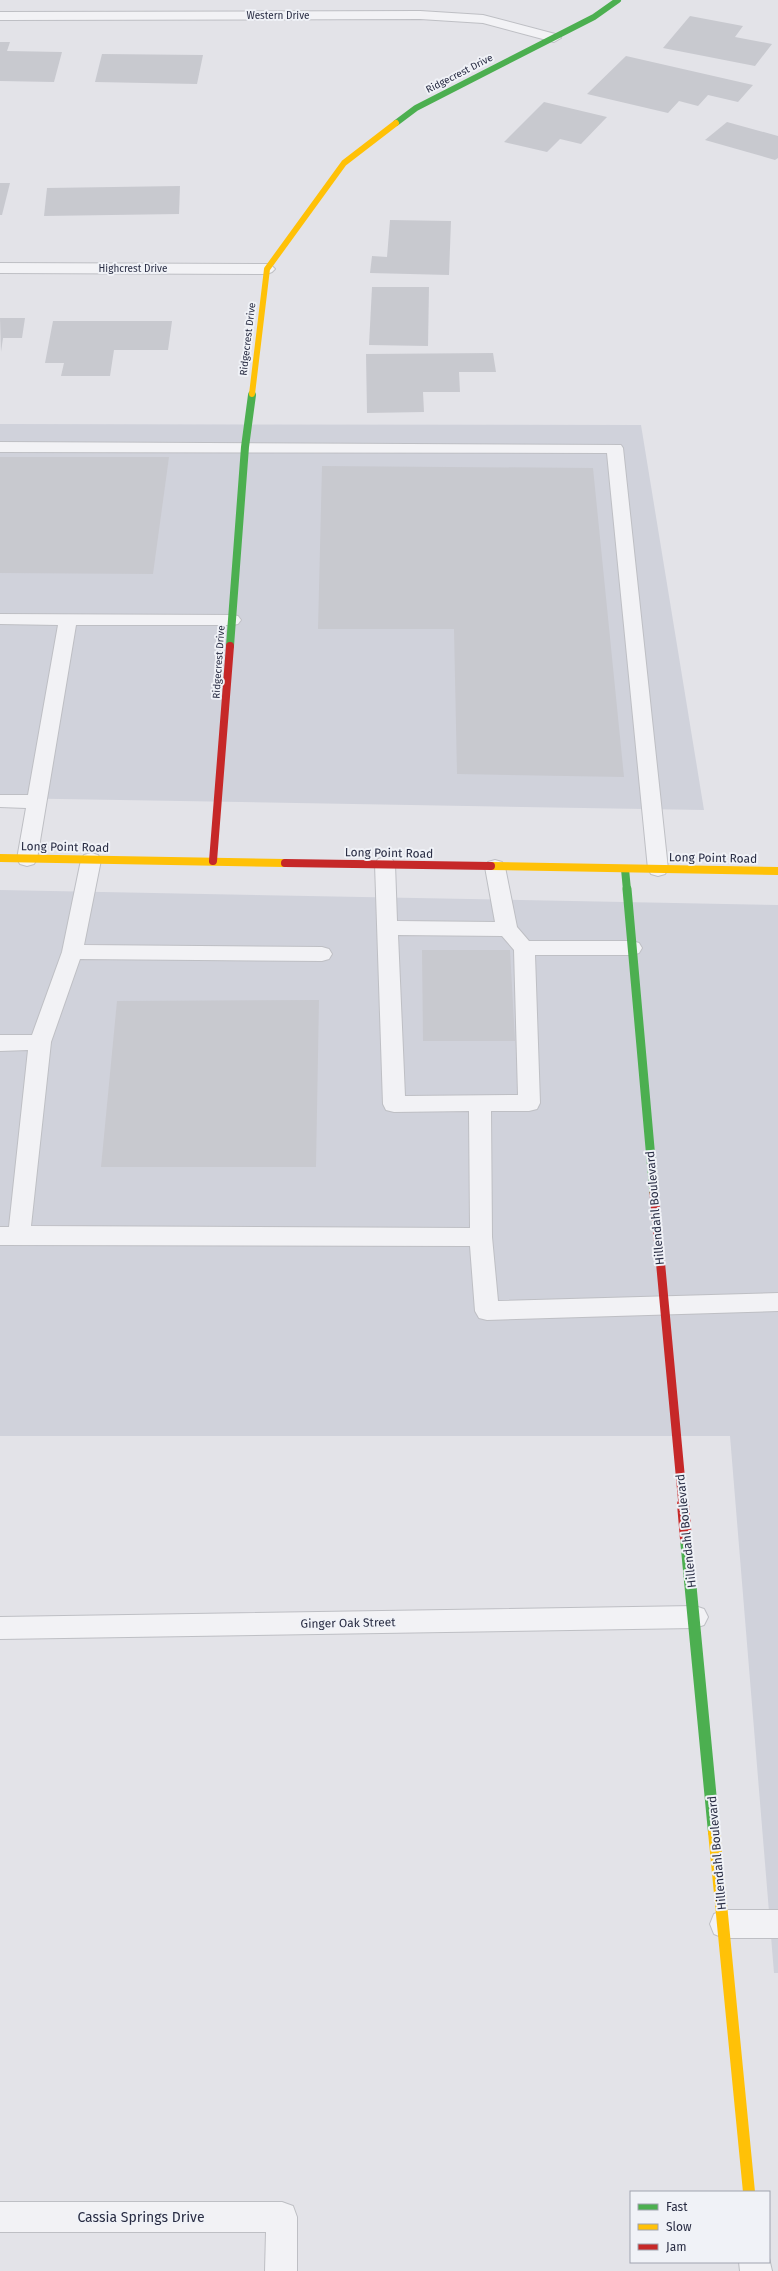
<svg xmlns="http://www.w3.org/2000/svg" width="778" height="2271" font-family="'Fira Sans',sans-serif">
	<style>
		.built { fill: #d0d2db }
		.building { fill: #c8c9cf }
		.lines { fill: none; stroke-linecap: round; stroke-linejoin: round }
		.lane-casing { stroke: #bebfc4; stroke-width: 2 }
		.street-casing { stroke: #bebfc4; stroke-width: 2 }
		.lane { fill: #f2f2f5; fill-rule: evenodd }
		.street { fill: #f2f2f5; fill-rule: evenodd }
		.fast-far3 { stroke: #4caf50; stroke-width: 6 }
		.fast-far2 { stroke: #4caf50; stroke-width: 8 }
		.fast-far1 { stroke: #4caf50; stroke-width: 9 }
		.fast { stroke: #4caf50; stroke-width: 12 }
		.slow-far2 { stroke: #ffc107; stroke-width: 6 }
		.slow-far1 { stroke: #ffc107; stroke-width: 8 }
		.slow { stroke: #ffc107; stroke-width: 12 }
		.jam-far2 { stroke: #c62828; stroke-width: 8 }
		.jam-far1 { stroke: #c62828; stroke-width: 9 }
		.jam { stroke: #c62828; stroke-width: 12 }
		.labels { text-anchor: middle; stroke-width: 4; stroke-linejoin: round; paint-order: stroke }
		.far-street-label { font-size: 10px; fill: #282c43; stroke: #f0f2f7 }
		.street-label { font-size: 12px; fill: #282c43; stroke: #f0f2f7 }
		.near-street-label { font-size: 14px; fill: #282c43; stroke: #f0f2f7 }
	</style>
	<rect width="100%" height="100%" fill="#e3e3e8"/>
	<g class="built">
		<path d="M0 424 641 425 704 810 0 798Z"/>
		<path d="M0 890 778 905V1973H774L730 1436H0Z"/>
	</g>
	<g class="building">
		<path d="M690 16 743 26 735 37 772 44 755 66 663 48Z"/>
		<path d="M0 42H10L7 51 62 52 54 82 0 81Z"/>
		<path d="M102 54 203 55 197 84 95 82Z"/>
		<path d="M626 56 753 85 738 102 708 95 698 106 679 101 668 113 587 94Z"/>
		<path d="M544 102 607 117 581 144 560 139 547 152 504 142Z"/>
		<path d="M727 122 778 136V158L775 160 705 140Z"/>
		<path d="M0 183H10L2 215H0Z"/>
		<path d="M180 186 179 214 44 216 47 188Z"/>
		<path d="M390 220 451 221 449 275 370 273 372 256 387 257Z"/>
		<path d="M372 287H429L428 346 369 345Z"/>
		<path d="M0 318H25L22 338H3L1 352Z"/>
		<path d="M53 321H172L168 350H114L110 376H61L64 363H45Z"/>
		<path d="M493 353 496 372H459L460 392H423L424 412 367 413 366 354Z"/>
		<path d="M0 457H169L153 574 0 573Z"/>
		<path d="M322 466 593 468 624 777 457 774 454 629H318Z"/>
		<path d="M422 950H510L515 1041H423Z"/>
		<path d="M319 1000 316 1167H101L117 1001Z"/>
	</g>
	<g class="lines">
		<g class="lane-casing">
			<g id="lane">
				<path d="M0 442 621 445 623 448 668 869 665 874 658 876 651 874 648 869 607 453 0 452Z"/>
				<path d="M0 614 232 615 238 616 241 620 238 624 232 625H76L37 859 34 864 27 866 20 864 17 859 26 808 0 807V795H28L58 625 0 624Z"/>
				<path d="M91 853 98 855 101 860 84 945 322 947 329 949 332 954 329 959 322 961 80 959 51 1042 31 1226 470 1228 469 1111 394 1112 386 1110 383 1104 375 864 378 859 385 857 392 859 395 864 397 921 495 922 485 867 488 862 495 860 502 862 505 867 517 927 529 941H632L639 943 642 948 639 953 632 955H535L540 1103 537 1109 529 1111H491L492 1237 498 1301 778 1293V1311L487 1320 479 1318 475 1311 470 1246 0 1245V1227H9L28 1050 0 1051V1035H32L62 952 81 860 84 855ZM398 935 502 936 514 950 518 1095 405 1096Z"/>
			</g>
		</g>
		<g class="street-casing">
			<g id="street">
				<path d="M420 11 483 15 559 35 561 38 554 42 483 23 420 19 0 20V12Z"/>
				<path d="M0 263 267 264 272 266 275 269 272 272 267 274 0 273Z"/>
				<path d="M695 1606 704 1609 708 1617 704 1625 695 1628 0 1639V1617Z"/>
				<path d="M724 1910H778V1938H724L714 1934 710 1924 714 1914Z"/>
				<path d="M0 2202H282L293 2206 297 2217V2271H265L266 2232H0Z"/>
				<path d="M769 2258 772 2271H740L739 2262H769Z"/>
			</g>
		</g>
		<use href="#lane" class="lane"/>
		<use href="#street" class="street"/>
		<g class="fast-far3">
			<path d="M396 123 416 108 594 17 618 0"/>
			<path d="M252 396V394"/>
		</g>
		<g class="fast-far2">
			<path d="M230 646 245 447 252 395"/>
			<path d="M625 869 627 890"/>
		</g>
		<path class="fast-far1" d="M627 889 654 1193"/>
		<path class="fast" d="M686 1539 714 1832"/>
		<path class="slow-far2" d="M252 394 267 269 344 163 396 123"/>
		<g class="slow-far1">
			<path d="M0 858 285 863"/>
			<path d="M491 866 778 871"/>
		</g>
		<path class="slow" d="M714 1832 749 2192"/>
		<g class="jam-far2">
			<path d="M213 861 230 646"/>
			<path d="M285 863 491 866"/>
		</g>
		<path class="jam-far1" d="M654 1193 683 1505"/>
		<path class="jam" d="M683 1504 686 1539"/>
	</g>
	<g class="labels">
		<g class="far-street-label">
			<text x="278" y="19">Western Drive</text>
			<text transform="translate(459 73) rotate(-27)" y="4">Ridgecrest Drive</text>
			<text x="133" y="272">Highcrest Drive</text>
			<text transform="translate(247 339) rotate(-83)" y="4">Ridgecrest Drive</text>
			<text transform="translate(218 662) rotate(-86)" y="4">Ridgecrest Drive</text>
		</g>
		<g class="street-label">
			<text transform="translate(65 847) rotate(1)" y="4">Long Point Road</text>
			<text transform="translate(389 853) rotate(1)" y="4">Long Point Road</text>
			<text transform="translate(713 858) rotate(1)" y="4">Long Point Road</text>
			<text transform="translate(655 1208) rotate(-95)" y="4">Hillendahl Boulevard</text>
			<text transform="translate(686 1531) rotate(-96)" y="4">Hillendahl Boulevard</text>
			<text transform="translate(348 1623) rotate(-1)" y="4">Ginger Oak Street</text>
			<text transform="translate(717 1853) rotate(-95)" y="4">Hillendahl Boulevard</text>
		</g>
		<g class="near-street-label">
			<text x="141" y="2222">Cassia Springs Drive</text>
		</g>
	</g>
	<rect x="630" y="2191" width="140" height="72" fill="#f0f2f7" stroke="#a0a3af"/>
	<rect x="638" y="2204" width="20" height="6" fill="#4caf50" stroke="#a0a3af"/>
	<text x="666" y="2211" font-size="12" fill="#282c43">Fast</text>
	<rect x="638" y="2224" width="20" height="6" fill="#ffc107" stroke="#a0a3af"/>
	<text x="666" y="2231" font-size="12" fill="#282c43">Slow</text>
	<rect x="638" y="2244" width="20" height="6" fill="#c62828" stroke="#a0a3af"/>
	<text x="666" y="2251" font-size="12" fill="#282c43">Jam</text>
</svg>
